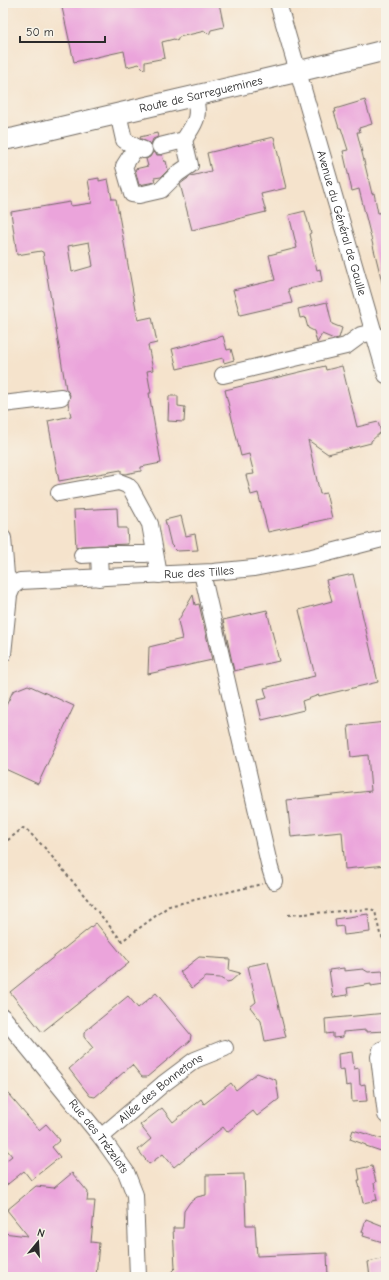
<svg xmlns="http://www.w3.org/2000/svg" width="389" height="1280" font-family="'Comic Neue',sans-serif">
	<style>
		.building { fill: #eba4db; fill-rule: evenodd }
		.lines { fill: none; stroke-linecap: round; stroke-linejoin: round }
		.minor-casing { stroke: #726b63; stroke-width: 18 }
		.major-casing { stroke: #726b63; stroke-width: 22 }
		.path { stroke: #726b63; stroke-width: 2; stroke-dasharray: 3 3; stroke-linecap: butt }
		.minor { stroke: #fff; stroke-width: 16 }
		.major { stroke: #fff; stroke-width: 20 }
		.labels { text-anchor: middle; stroke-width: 4; stroke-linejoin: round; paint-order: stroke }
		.street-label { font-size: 12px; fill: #2b2b2b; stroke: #f7f3e8 }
	</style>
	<rect width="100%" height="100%" fill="#f7f3e8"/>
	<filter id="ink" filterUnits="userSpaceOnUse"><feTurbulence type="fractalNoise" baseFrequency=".025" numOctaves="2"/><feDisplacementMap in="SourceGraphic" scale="8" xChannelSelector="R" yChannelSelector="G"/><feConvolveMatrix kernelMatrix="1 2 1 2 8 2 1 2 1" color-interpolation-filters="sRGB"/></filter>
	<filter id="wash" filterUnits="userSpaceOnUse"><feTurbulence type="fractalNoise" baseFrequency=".012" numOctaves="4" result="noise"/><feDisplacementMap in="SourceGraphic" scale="16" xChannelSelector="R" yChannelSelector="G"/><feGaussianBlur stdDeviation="0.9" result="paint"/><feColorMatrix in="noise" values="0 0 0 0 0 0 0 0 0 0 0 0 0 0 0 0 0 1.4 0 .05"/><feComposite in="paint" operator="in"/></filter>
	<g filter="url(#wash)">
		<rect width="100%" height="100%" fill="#f5e3cc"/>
		<g id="blocks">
			<g class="building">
				<path d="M61 3H219L224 27 211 30 209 35 205 31 179 37 177 41 174 39 162 42 165 58 145 62V70L139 64 127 67 124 51 74 62Z"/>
				<path d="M365 100 372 124 359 128 360 132H357L372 194 374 193 378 213 384 212 386 219V285L383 286 359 189 352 191 343 151 348 150 341 128H339L334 112H336L335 109Z"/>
				<path d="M157 133 158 137 153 139 151 144 141 139 140 137Z"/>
				<path d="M274 137 286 188 261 194 266 212 192 230 180 184 191 176 211 171 207 153Z"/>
				<path d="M153 152 157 155H162L164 162 166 161 168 170 161 177 154 178 155 182 139 185 135 169 148 166 146 159 150 157Z"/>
				<path d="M99 178V181L108 179 112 199H116L138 320 152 317 157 343 148 345 153 370 147 371 151 393H149L161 463 141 467V471L125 474 121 473V470L59 481 48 421 71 416 68 403 70 395 66 389 43 252H42L41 251 17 255 11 212 70 202 71 206 92 203 88 180ZM89 242 93 266 72 272 68 246Z"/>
				<path d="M305 211 311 233 309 234 317 270 320 269 322 281 288 289 292 303 240 315 233 290 275 280 269 255 297 248 289 215Z"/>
				<path d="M327 302 332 324 342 328 339 338 334 339 322 334 317 343 314 331 308 328 305 317 300 318 298 309Z"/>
				<path d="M223 336 227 350 231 349 234 360 224 363 223 358 177 369 172 349Z"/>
				<path d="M325 366 326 370 342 366 357 427 378 422 381 432 371 441V443L328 454 308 440 320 494 326 493 332 518 268 532 258 493 251 495 246 475 254 474 249 454 241 456 225 390Z"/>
				<path d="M169 396H178V406L185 407 184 422 168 421Z"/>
				<path d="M117 508 118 528H127L128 544 81 546 76 548 74 510Z"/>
				<path d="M181 516 186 536 195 534 198 550 177 551 171 545 165 520Z"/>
				<path d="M353 574 378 682 319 696V695L302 701 304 710 262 720 257 700 267 698 264 688 315 676 299 610 332 601 326 580Z"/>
				<path d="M193 595 195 605 199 604 212 660 148 674 149 647 182 639 178 621Z"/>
				<path d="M267 610 279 661 234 671 223 620Z"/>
				<path d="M28 685 74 706 38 784 3 768V712L13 691Z"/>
				<path d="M386 722V865L345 869 342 832 291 837 287 800 371 791 368 755 351 757 348 726Z"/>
				<path d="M368 914 370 932 344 935 343 926 336 927 335 919Z"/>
				<path d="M96 923 129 963 42 1032 10 992Z"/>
				<path d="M199 957 230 959 229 970 240 973 231 981 227 982 220 978 206 977 192 988 180 972Z"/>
				<path d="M268 962 286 1037 265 1041 261 1021 250 1007 256 1002 248 966Z"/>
				<path d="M344 968V971L363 969 368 972 383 971 384 984 371 986V984L347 988 348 995 333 997 329 970Z"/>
				<path d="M156 993 191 1035 190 1041 147 1077H142L132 1065 95 1097 90 1096 69 1069 93 1048 84 1037V1032L128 996 138 1008Z"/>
				<path d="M386 1013V1031L366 1032V1030L343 1032V1037L333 1038V1033L326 1034 325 1019Z"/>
				<path d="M352 1052 354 1069 359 1068 360 1085 365 1084 367 1101 352 1102 351 1085 346 1086 344 1069 339 1070 338 1054Z"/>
				<path d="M257 1073 276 1080 279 1099 257 1116 253 1111 227 1132 223 1127 174 1167 163 1154 149 1164 138 1150 151 1139 140 1125 162 1108 173 1122 201 1099 204 1104 231 1083 236 1090Z"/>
				<path d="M3 1088 39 1130 46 1124 60 1140 52 1147 60 1157 31 1180 24 1171 3 1188V1163L12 1156 3 1145Z"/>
				<path d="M353 1130 386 1140V1151L382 1149 381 1151 366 1146V1145L350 1139Z"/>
				<path d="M372 1166 376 1182 374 1183 377 1200 363 1203 358 1180H360L358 1169Z"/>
				<path d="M72 1173 88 1192 87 1201H95L91 1242 99 1243 96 1277H3V1233L28 1236 7 1210 36 1186 54 1188Z"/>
				<path d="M244 1174 246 1225H255L257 1256 327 1253 328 1277H166L175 1268 173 1228H183L184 1211 190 1202 197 1197 206 1195V1175Z"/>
				<path d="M366 1219 386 1227V1243L363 1236 364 1233 362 1232Z"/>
				<path d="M386 1258V1275L370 1277 368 1262Z"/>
			</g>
		</g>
	</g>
	<g filter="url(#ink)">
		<use href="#blocks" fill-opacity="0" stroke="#726b63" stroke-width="1"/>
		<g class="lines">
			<g class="minor-casing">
				<g id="minor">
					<path id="s1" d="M278 3 386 375"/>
					<path d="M118 113 124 140 136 147 144 150"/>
					<path d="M160 146 184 140C195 122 200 119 195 97"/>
					<path d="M136 147 124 166 132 194 139 195 161 190 177 174 190 165 184 140"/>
					<path d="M223 375 346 346 361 335 374 332"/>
					<path d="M3 404 61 397"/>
					<path d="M59 493 119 482 127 485 131 489 150 524 159 575"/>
					<path d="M3 538 6 575 13 586"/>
					<path d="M82 555 99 554"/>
					<path d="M202 573 270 868 274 881"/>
					<path d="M100 578 99 554H146"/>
					<path id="s2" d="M3 654 9 595 13 586 20 581 213 572 254 568 312 557 386 538"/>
					<path id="s3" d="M3 1017 101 1137 126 1172 135 1195 138 1277"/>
					<path d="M386 1048 381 1050 379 1057 386 1115"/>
					<path id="s4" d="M101 1137 163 1084 195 1060 225 1048"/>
				</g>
			</g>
			<g class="major-casing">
				<g id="major">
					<path id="s5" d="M3 140 15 138C139 108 263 81 386 50"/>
				</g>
			</g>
			<g class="path">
				<path d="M3 844 23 828 26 829 44 847 122 941 169 906 262 884"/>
				<path d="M288 915 371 909 375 911 380 934 386 943"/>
			</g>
			<use href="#minor" class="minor"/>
			<use href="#major" class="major"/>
		</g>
	</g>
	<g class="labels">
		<g class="street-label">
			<text dy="4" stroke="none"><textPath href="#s5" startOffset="203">Route de Sarreguemines</textPath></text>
			<text dy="4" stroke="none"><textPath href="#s1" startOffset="229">Avenue du Général de Gaulle</textPath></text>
			<text dy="4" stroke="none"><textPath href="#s2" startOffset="257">Rue des Tilles</textPath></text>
			<text dy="4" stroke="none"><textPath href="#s4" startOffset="77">Allée des Bonnetons</textPath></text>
			<text dy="4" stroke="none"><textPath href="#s3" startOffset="153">Rue des Trézelots</textPath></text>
		</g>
	</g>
	<rect width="389" height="1280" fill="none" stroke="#f7f3e8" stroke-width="16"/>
	<g transform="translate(38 1242) rotate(18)" stroke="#f7f3e8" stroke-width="3" paint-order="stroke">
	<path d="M0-3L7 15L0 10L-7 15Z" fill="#2b2b2b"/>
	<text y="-6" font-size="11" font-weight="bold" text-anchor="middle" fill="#2b2b2b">N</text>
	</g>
	<path d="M20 36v6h85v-6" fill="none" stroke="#2b2b2b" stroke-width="2"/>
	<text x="26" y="36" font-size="12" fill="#2b2b2b" stroke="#f7f3e8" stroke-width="3" paint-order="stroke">50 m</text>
</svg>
